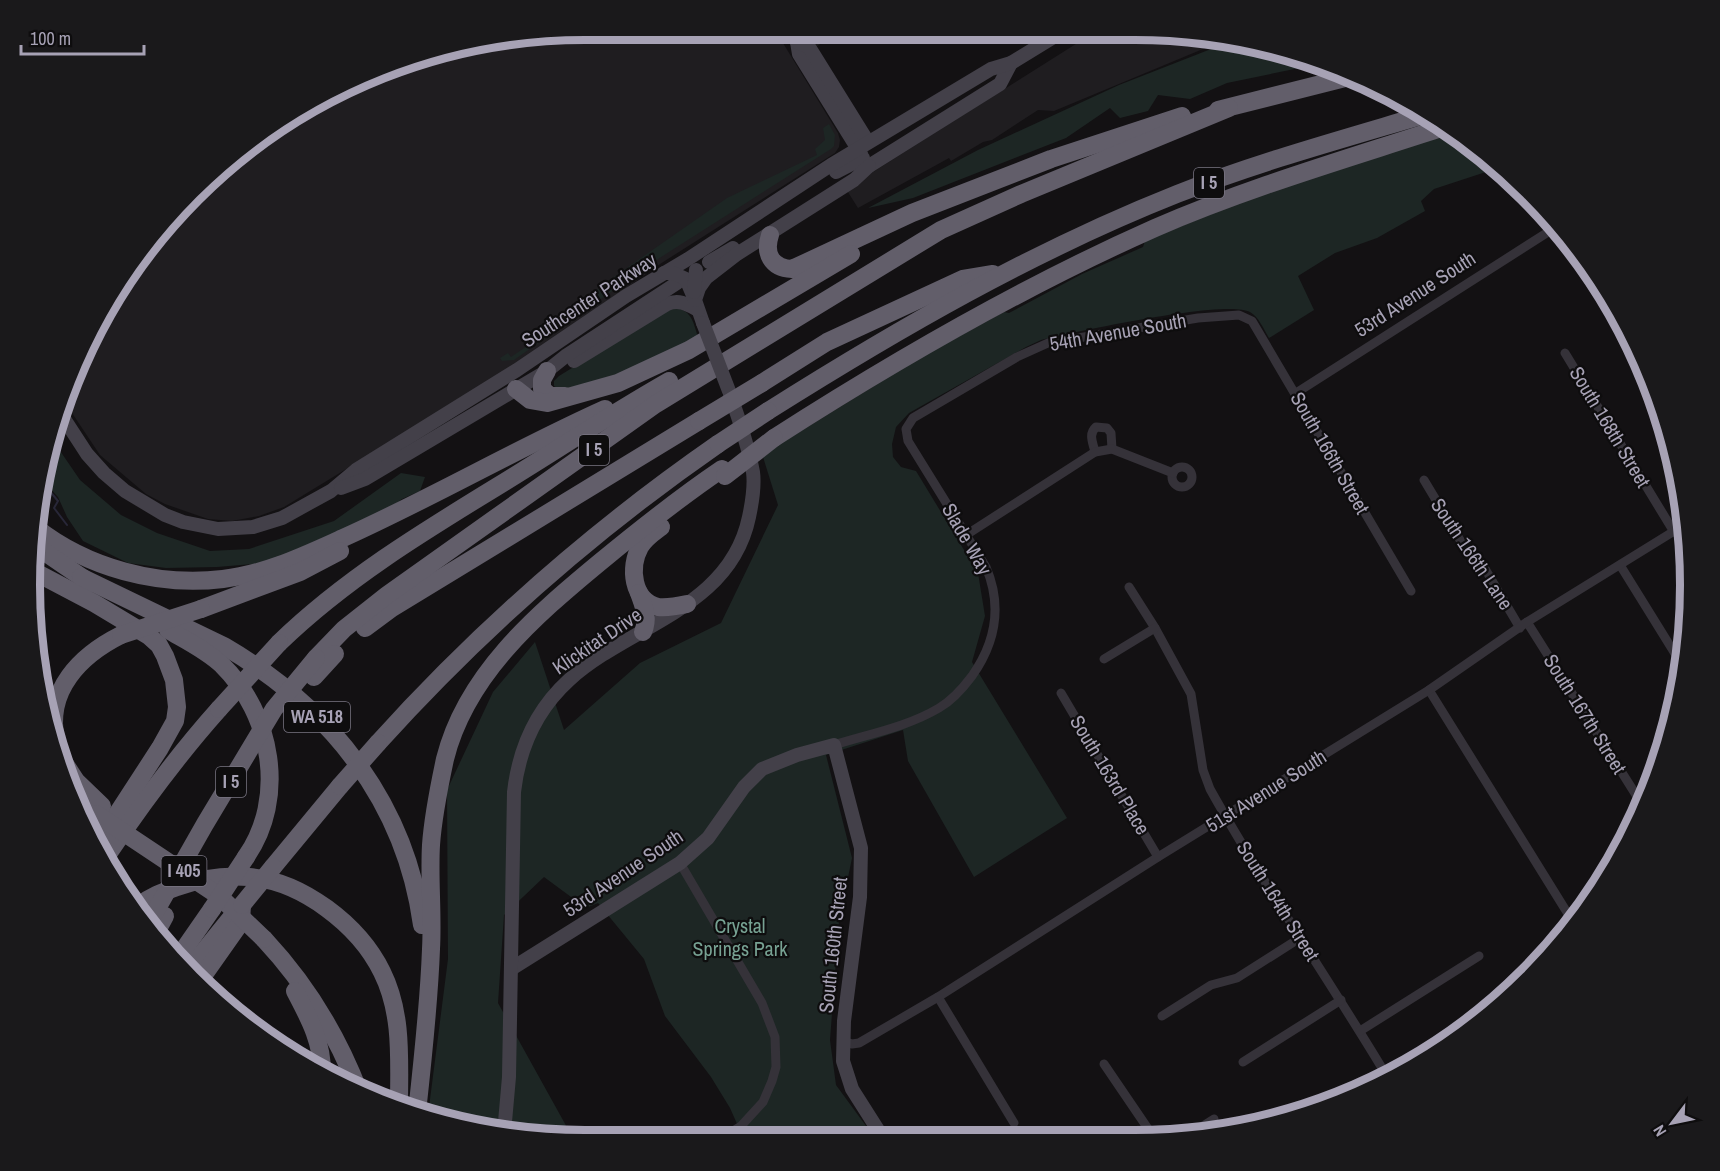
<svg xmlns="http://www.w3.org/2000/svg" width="1720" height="1171" font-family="'Archivo Narrow',sans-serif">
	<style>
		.built { fill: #1f1d20 }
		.green { fill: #1d2624 }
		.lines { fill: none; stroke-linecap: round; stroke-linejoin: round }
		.stream { stroke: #282738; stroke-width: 2 }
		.street { stroke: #353239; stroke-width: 9 }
		.secondary { stroke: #434049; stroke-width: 14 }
		.highway { stroke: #625e6a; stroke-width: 18 }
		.secondary-bridge { stroke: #434049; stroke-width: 14 }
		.highway-bridge { stroke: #625e6a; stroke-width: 18 }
		.labels { text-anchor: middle; stroke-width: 4.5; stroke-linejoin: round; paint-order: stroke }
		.shield { fill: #0e0d0e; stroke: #797583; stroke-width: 1.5 }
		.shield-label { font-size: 18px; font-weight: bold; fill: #a7a2b5 }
		.street-label { font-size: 20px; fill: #a7a2b5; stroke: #0e0d0e }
		.park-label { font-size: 20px; fill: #77a293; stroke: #0e0d0e }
		.rim { fill: none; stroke: #a7a2b5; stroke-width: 8 }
	</style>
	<rect width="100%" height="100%" fill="#131113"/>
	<g class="built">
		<path d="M586 30H775L838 133 840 140 839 147 835 153 660 264 520 363 284 507 259 516 232 521 208 519 165 504 146 494 100 455 70 410 65 399 72 373 168 219 277 123 441 49Z"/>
		<path d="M807 30H842L817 46Z"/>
		<path d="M1098 30H1135L1227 39 1054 111 1038 110 992 140 983 142 951 161 949 158 940 163 858 208 846 189Z"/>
	</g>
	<g class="green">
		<path d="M1234 40 1243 41 1314 65 1227 83 1190 99 1158 95 1148 111 1120 118 1110 108 1066 138 913 198 868 208 978 150 1119 85Z"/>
		<path d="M829 124 835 135 834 146 831 149 658 259 514 360 502 361 500 358 508 353 511 357 539 338 608 281 727 198 817 155 815 149 825 140 823 128Z"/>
		<path d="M1444 133 1495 169 1434 189 1421 201 1425 211 1377 238 1335 253 1298 276 1314 310 1269 338C1264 330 1259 317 1250 312 1226 299 1075 332 1041 340L1026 347 909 413 896 427 892 444 893 457 901 467 916 471 978 573 985 616 972 662 1067 818 974 877 908 761 903 730 826 755 852 858 839 921 830 1040 836 1085 877 1141H732L742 1135 730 1108 711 1077 665 1016 644 959 598 903 586 908 544 877 504 915 498 1003 574 1140 477 1130 428 1115 448 959 447 790 493 692 535 642 564 730 640 663 721 623 778 505 763 457 780 444 921 357 1004 312 1009 313 1082 274 1143 247 1145 241 1261 194Z"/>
		<path d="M674 307C692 311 693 321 698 337 676 348 573 401 554 386V381L559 376 666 310Z"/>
		<path d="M54 442 80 480 121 515 157 533 210 551 249 549 334 521 401 473 425 477 420 491 402 499 384 513 264 563 217 567 166 568 128 563 83 541 67 517 58 497 43 481Z"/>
	</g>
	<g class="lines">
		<path class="stream" d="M43 483 58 501 54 508 67 525"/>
		<g class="street">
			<path d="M1565 353 1674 532"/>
			<path d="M1296 393 1556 227"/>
			<path d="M1095 452C1093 443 1088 434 1096 427L1107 428 1111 433 1112 449"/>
			<circle cx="1182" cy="477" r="10"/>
			<path d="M1424 480 1466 550 1484 567 1520 628"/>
			<path d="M966 535 1095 452 1112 449 1173 473"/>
			<path d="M1620 565 1682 665"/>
			<path d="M1129 587 1155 628 1191 694 1203 770 1210 789C1265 888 1330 981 1388 1078"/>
			<path d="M1527 622 1643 806"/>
			<path d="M1104 659 1155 628"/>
			<path d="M1429 690 1573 922"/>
			<path d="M1061 693 1158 857"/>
			<path d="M834 745C869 734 907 727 939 708 953 700 963 688 972 676 996 642 1002 605 986 567L908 441 906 429 913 418 1017 357 1048 343 1198 318 1239 315 1252 321 1411 591"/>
			<path d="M680 863 762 1003 775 1037 776 1067 772 1081 763 1102 741 1126 717 1141"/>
			<path d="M938 997 1014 1123"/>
			<path d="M1162 1016 1211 985 1237 978 1300 938"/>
			<path d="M1360 1031 1479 956"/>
			<path d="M843 1041 852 1044 859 1043 938 997 1158 857 1429 690 1527 622 1684 525"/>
			<path d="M1243 1062 1341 1000"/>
			<path d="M1104 1064 1155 1139"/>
			<path d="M1187 1136 1214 1119"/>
		</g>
		<g class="secondary">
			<path d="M790 30 797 42 799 54 861 154"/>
			<path d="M797 42 809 47 868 142"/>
			<path d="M861 169 869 166 1000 84 1011 63"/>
			<path d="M836 172 863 158"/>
			<path d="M709 262 733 248"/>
			<path d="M703 323 695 300 699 288 706 278 737 254 854 180 869 166"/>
			<path d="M574 361 667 304C679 299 687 304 698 310"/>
			<path d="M61 414 87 454 104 473 125 491 165 515 183 522 218 529 253 527 282 518 331 491 356 470 517 370 626 296 688 259 831 165 991 69 1011 63 1065 30"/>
			<path d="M341 488 365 479 547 371 567 355 677 283"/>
			<path d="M511 969 680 863 708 838 744 787 762 769 797 755 834 745 861 848 860 897 844 1021 843 1061 852 1089 885 1141"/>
			<path d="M504 1133 509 1077 514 792C519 749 536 710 569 680 629 625 730 609 749 517 752 503 755 487 753 472 748 445 739 419 730 394"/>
		</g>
		<g class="highway">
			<path d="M1218 110 1349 77"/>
			<path d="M770 235C764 253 771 268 792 269L912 213 1051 159 1182 116"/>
			<path d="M547 371 542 380V389L550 396H565"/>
			<path d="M762 383 827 342 963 279 993 274"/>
			<path d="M516 389 530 400 547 403 618 383 689 350 851 254"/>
			<path d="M768 411C898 329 1033 251 1177 194 1256 163 1339 140 1420 116"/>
			<path d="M774 438C894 361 1024 286 1155 228 1247 188 1343 160 1438 129"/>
			<path d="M35 527C87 568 158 587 223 579 266 574 305 555 343 538 432 498 516 449 605 409"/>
			<path d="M661 527C653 533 645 538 640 547 629 567 632 601 658 607 668 608 678 606 687 604"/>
			<path d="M36 546 90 583"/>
			<path d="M37 573 94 603 149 636 159 645 165 656 174 680 177 707 175 721 160 748 97 845"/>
			<path d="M81 577 224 646C330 708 405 801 422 925"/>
			<path d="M639 593C644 607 649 618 643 632"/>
			<path d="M201 609 300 572 340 551"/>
			<path d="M365 628 392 608 699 421"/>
			<path d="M168 630C187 641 206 650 222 665 272 714 287 798 246 857"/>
			<path d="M279 643C344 580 421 533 498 486 555 451 611 414 669 381"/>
			<path d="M316 658 344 629 387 595 656 404 941 230 1021 194 1229 108"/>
			<path d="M314 677 335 654"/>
			<path d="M56 740C45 690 81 655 121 635"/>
			<path d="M378 743C480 630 594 530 718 444"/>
			<path d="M65 764 76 781 102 806"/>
			<path d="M106 857C141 805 177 756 219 709"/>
			<path d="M273 867 340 786"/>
			<path d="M140 905C151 896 163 892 177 887 199 879 225 875 249 877 302 881 359 925 382 972 403 1014 399 1061 399 1107"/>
			<path d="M158 929 165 916"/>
			<path d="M264 939C306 984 337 1034 359 1092"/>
			<path d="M178 958 212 909"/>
			<path d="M188 971 235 913"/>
			<path d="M198 983 241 922 242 905"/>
			<path d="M295 991C309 1018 322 1041 322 1072"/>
			<path d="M417 1112C423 1058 429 1004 431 949 433 914 429 879 431 845 433 816 439 787 445 759 466 675 535 616 599 563 639 530 679 498 722 469"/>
		</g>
		<g class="secondary-bridge">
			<path d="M664 273H673L686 279 695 300"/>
			<path d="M694 292 696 270"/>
			<path d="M703 323 729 391"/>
		</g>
		<g class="highway-bridge">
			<path d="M699 421 762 383"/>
			<path d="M718 444 768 411"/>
			<path d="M725 476 774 438"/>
			<path d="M121 635 201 609"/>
			<path d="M219 709 279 643"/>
			<path d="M340 786 378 743"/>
			<path d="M96 814 219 896 264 939"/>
			<path d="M242 905 273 867"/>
			<path d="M212 909 246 857"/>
			<path d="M155 912 205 824 274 709 316 658"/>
		</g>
	</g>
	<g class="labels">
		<g class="shield">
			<rect x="1194" y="168" width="30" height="30" rx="4.5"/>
			<rect x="579" y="435" width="30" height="30" rx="4.5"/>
			<rect x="284" y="702" width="66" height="30" rx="4.5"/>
			<rect x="216" y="767" width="30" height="30" rx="4.5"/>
			<rect x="161.5" y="856" width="45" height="30" rx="4.5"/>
		</g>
		<g class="shield-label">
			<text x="1209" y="189">I 5</text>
			<text x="594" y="456">I 5</text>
			<text x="317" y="723">WA 518</text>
			<text x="231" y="788">I 5</text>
			<text x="184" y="877">I 405</text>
		</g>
		<g class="street-label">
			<text transform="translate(1415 294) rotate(-33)" y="7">53rd Avenue South</text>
			<text transform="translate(589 300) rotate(-33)" y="7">Southcenter Parkway</text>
			<text transform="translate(1118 332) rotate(-10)" y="7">54th Avenue South</text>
			<text transform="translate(1610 427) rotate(59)" y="7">South 168th Street</text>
			<text transform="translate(1330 453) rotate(60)" y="7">South 166th Street</text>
			<text transform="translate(967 539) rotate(60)" y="7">Slade Way</text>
			<text transform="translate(1472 554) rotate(56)" y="7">South 166th Lane</text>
			<text transform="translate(597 641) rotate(-34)" y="7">Klickitat Drive</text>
			<text transform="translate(1585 714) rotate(58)" y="7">South 167th Street</text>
			<text transform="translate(1110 775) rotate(59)" y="7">South 163rd Place</text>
			<text transform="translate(1266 791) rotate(-32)" y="7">51st Avenue South</text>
			<text transform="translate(623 873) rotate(-34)" y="7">53rd Avenue South</text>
			<text transform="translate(1278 901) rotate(58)" y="7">South 164th Street</text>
			<text transform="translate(833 945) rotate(-84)" y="7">South 160th Street</text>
		</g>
		<g class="park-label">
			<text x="740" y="933">Crystal<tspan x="740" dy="23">Springs Park</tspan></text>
		</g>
	</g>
	<path d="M0 0H1720V1171H0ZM585 40H1135A545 545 0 0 1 1680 585V585A545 545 0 0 1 1135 1130H585A545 545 0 0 1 40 585V585A545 545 0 0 1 585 40Z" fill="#1a191b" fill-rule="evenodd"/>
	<path class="rim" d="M585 40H1135A545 545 0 0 1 1680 585V585A545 545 0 0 1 1135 1130H585A545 545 0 0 1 40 585V585A545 545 0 0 1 585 40Z"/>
	<g transform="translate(1672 1123) rotate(238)" stroke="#0e0d0e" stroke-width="4.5" paint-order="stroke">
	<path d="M0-4.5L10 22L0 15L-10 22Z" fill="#a7a2b5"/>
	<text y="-9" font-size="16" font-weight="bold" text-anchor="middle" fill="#a7a2b5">N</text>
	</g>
	<path d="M21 45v9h123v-9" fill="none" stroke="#a7a2b5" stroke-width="3"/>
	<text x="30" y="45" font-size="18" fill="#a7a2b5" stroke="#0e0d0e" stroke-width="4.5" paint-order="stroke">100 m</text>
</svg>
